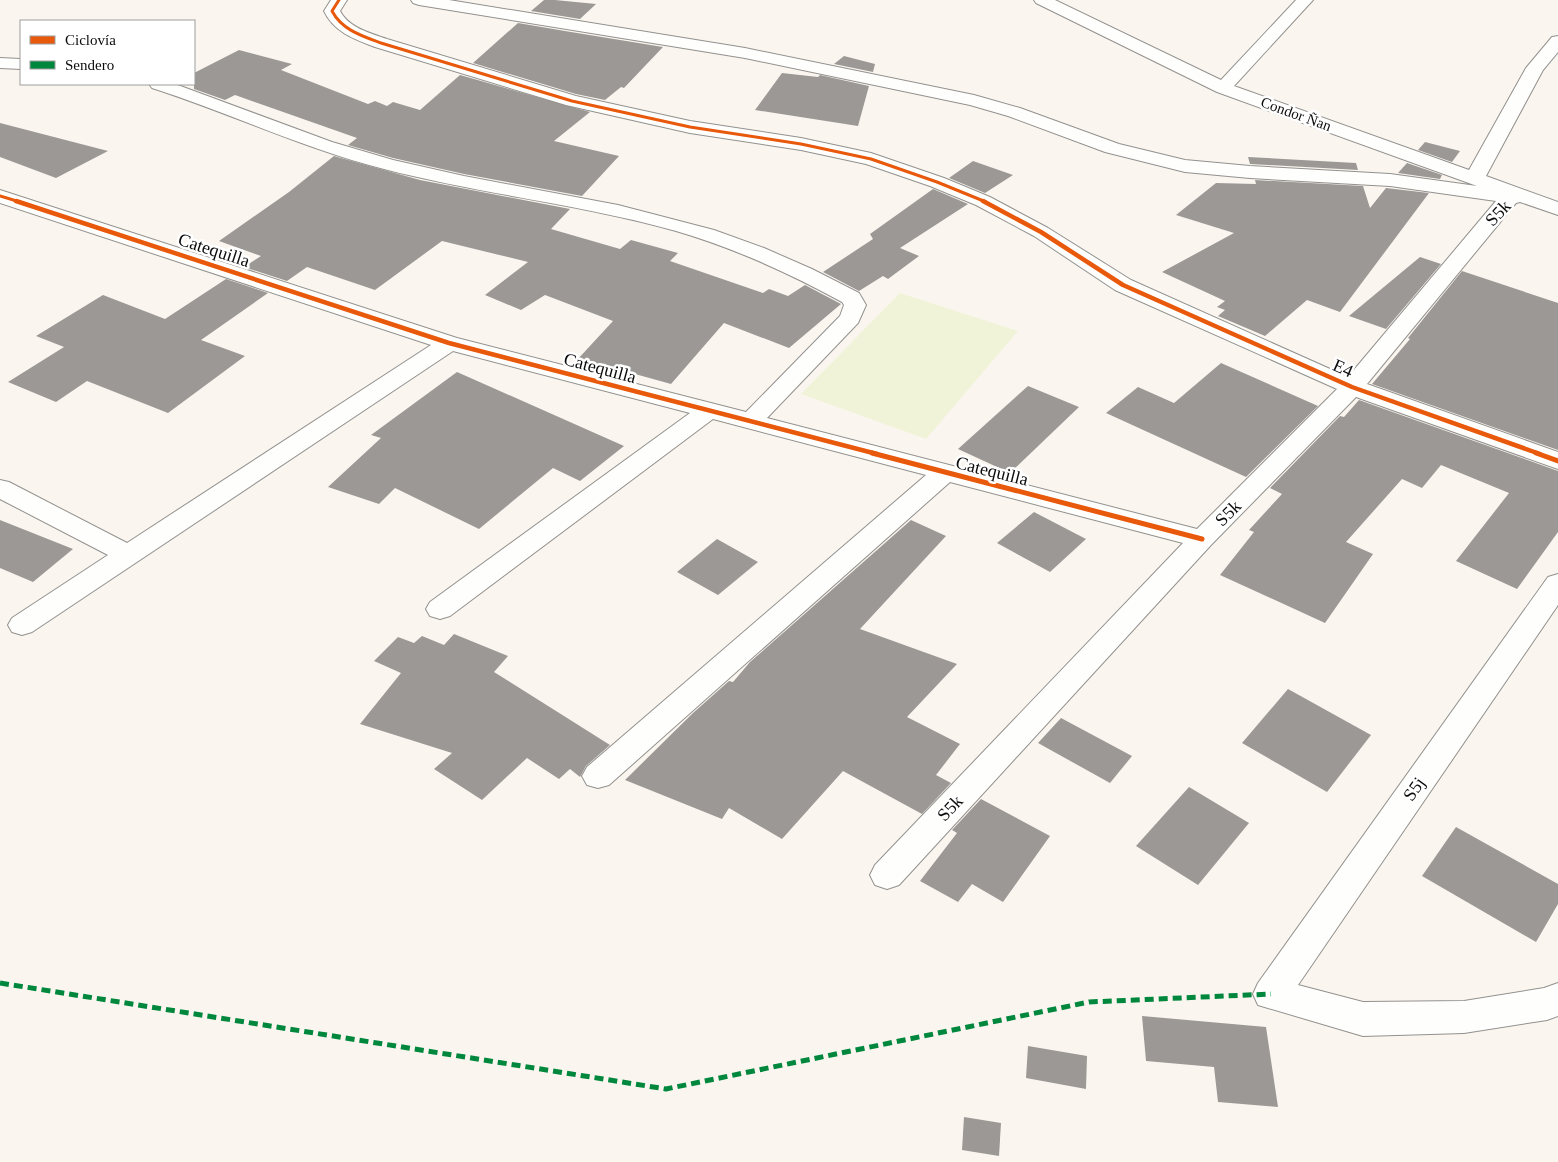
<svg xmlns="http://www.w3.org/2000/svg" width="1558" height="1162" font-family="'Times New Roman',serif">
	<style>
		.pitch { fill: #f1f3d8 }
		.building { fill: #9c9895 }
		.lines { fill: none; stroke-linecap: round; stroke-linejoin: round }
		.street-casing { stroke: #93918e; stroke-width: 2 }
		.street { fill: #fefefd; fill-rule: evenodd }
		.quiet { stroke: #00873e; stroke-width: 5; stroke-dasharray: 9 5; stroke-linecap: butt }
		.cycleway-far2-casing { stroke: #fff; stroke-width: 5 }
		.cycleway-far1-casing { stroke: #fff; stroke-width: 7 }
		.cycleway-casing { stroke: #fff; stroke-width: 8 }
		.cycleway-far2 { stroke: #e8590c; stroke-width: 3 }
		.cycleway-far1 { stroke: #e8590c; stroke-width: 4.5 }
		.cycleway { stroke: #e8590c; stroke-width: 5 }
		.labels { text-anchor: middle; stroke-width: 5; stroke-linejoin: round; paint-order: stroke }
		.far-street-label { font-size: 15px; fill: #0b0b0b; stroke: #fff }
		.street-label { font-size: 18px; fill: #0b0b0b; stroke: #fff }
	</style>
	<rect width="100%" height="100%" fill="#faf6ef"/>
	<path class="pitch" d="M900 293 1018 331 926 439 801 394Z"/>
	<g class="building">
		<path d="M544 0H555L596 4 580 19 531 11Z"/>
		<path d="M518 23 571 32 663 47 624 88 621 87 605 100 576 94 473 63Z"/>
		<path d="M239 50 292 64 281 70 368 104 375 101 387 106 393 102 420 110 460 75 590 112 554 141 619 156 582 196 464 174 393 158 348 145 357 138 235 95 225 100 194 89V73Z"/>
		<path d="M844 56 875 64 873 72 834 64Z"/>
		<path d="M782 73 818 77 820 75 869 86 858 126 755 110Z"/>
		<path d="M0 123 108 151 56 178 0 157Z"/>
		<path d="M1425 142 1460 151 1452 162 1418 150Z"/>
		<path d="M334 156 420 180 570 209 551 229 620 249 631 240 678 253 670 261 763 293 769 289 788 296 805 285 841 304 789 348 724 323 671 384 617 369 615 371 577 360 613 321 545 295 521 310 485 295 528 262 442 241 375 290 307 267 287 281 244 267 261 256 219 241 289 192Z"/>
		<path d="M1248 157 1356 163 1358 170 1250 164Z"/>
		<path d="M973 161 1013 175 985 193 949 178Z"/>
		<path d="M1407 163 1442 175 1440 179 1398 173Z"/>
		<path d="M1255 180 1363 186 1370 208 1386 188 1429 193 1340 312 1307 300 1265 336 1218 316 1225 310 1217 307 1225 301 1162 272 1234 233 1176 215 1216 183 1256 184Z"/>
		<path d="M933 189 968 204 900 248 919 256 888 279 883 276 859 291 823 272 873 239 870 234Z"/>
		<path d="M1420 257 1441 264 1386 329 1349 316Z"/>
		<path d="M1462 271 1558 303V450L1372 384 1410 339 1408 338Z"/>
		<path d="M226 279 268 293 201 340 245 356 168 413 87 381 56 402 8 382 64 347 36 336 103 295 165 319Z"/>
		<path d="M1221 363 1318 406 1246 477 1106 413 1138 387 1174 403Z"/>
		<path d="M457 372 624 446 580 481 553 468 479 529 395 488 379 504 328 487 381 438 371 435Z"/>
		<path d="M1028 386 1079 407 1010 473 958 449Z"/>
		<path d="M1359 400 1558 471V532L1517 589 1456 561 1509 493 1441 465 1422 488 1402 479 1346 542 1373 554 1325 623 1220 575 1254 532 1249 530 1282 494 1270 488 1340 416 1344 417Z"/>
		<path d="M1034 512 1086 539 1050 572 997 543Z"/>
		<path d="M0 520 73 549 33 582 0 568Z"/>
		<path d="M911 520 946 536 860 629 957 664 907 717 960 744 936 775 951 783 922 814 843 771 782 839 729 808 722 819 625 780 693 713 729 681 733 682 750 662Z"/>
		<path d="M717 539 758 562 718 595 677 572Z"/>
		<path d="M454 634 508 656 494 672 610 745 586 766 580 777 570 769 559 779 527 758 482 800 434 769 452 753 360 724 401 673 374 661 398 637 414 643 422 636 444 645Z"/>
		<path d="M1288 689 1371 735 1327 792 1242 743Z"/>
		<path d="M1061 718 1132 756 1110 783 1038 743Z"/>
		<path d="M1189 787 1249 823 1198 885 1136 846Z"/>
		<path d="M981 799 1050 836 1003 902 972 884 958 902 920 881 957 833 952 830Z"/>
		<path d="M1456 827 1558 884V904L1536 942 1422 876Z"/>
		<path d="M1142 1016 1266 1027 1278 1107 1218 1102 1214 1067 1146 1061Z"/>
		<path d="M1028 1046 1087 1056 1086 1089 1026 1078Z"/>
		<path d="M964 1117 1001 1123 999 1156 962 1150Z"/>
	</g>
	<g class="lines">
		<g class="street-casing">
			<g id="street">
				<path d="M331 0H347L340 11C349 28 370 33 387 39L576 96 690 121 801 138 871 153 944 178 990 197 1048 228 1131 280 1348 377 1496 201 1390 186 1250 178 1185 172 1105 152 1008 116 970 105 745 58 419 5 413 3 411 0H449L745 48 974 95 1020 108 1119 144 1185 160 1250 166 1390 174 1477 186 1217 92 1036 3 1034 0H1055L1221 80 1296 0H1313L1234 86 1469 170 1526 68 1552 37 1558 36V52L1543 70 1486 176 1558 202V215L1520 202 1516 203 1367 384 1558 452V469L1356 397 1211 545 899 885 887 889 875 885 870 875 875 865 1183 543 950 482 609 785 598 788 587 785 582 776 587 767 926 475 713 419 450 616 440 619 430 616 426 609 430 602 690 413 453 351 32 632 22 635 12 632 8 625 12 618 108 555 0 499V480L9 482 127 543 431 345 0 203V190L457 338 746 412 840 316 844 305 842 302C789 273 734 248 676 231 580 204 480 194 384 169 304 149 230 113 152 88L149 84H175L332 142 393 160 464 176 618 205 714 230 764 248 812 269 859 293 866 305 858 323 767 418 1197 529 1337 389 1115 290 1034 236 976 205 930 186 866 164 801 150 690 133 566 105 375 47C354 39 334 32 324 11Z"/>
				<path d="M0 58 21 59V69L0 68Z"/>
				<path d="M1558 574V605L1298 985 1363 1002 1464 1001 1544 988 1558 983V1016L1547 1020 1464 1033 1363 1036 1258 1005 1253 994 1258 983 1548 577Z"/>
			</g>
		</g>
		<use href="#street" class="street"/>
		<path class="quiet" d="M0 983 666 1089 1089 1002 1271 994"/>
		<g class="cycleway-far2-casing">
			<g id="cycleway-far2">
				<path d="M339 0 332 11C342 30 362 36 381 43L572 101 690 127 801 144 871 159 937 182 986 202"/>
				<path d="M0 196 20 202"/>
			</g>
		</g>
		<g class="cycleway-far1-casing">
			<g id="cycleway-far1">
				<path d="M16 201 449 343 877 454"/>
				<path d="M983 201 1041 232 1123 285 1352 387 1540 454"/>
			</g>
		</g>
		<g class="cycleway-casing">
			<g id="cycleway">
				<path d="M872 453 1202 539"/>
				<path d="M1536 453 1558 461"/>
			</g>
		</g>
		<use href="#cycleway-far2" class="cycleway-far2"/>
		<use href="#cycleway-far1" class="cycleway-far1"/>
		<use href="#cycleway" class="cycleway"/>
	</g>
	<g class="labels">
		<g class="far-street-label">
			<text transform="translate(1296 114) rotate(20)" y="5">Condor Ñan</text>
		</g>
		<g class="street-label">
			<text transform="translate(1498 213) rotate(-47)" y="6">S5k</text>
			<text transform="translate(214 250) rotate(18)" y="6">Catequilla</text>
			<text transform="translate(600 368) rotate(15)" y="6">Catequilla</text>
			<text transform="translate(1343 368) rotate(24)" y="6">E4</text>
			<text transform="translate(992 471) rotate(14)" y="6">Catequilla</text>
			<text transform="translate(1228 513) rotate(-45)" y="6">S5k</text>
			<text transform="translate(1414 789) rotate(-55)" y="6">S5j</text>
			<text transform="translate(950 808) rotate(-47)" y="6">S5k</text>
		</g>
	</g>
	<rect x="20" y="20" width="175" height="65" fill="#ffffff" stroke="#9d9d9d"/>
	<rect x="30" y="36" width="25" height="8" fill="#e8590c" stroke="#9d9d9d"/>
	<text x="65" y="45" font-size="15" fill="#0b0b0b">Ciclovía</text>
	<rect x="30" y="61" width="25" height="8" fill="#00873e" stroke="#9d9d9d"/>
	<text x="65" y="70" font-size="15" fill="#0b0b0b">Sendero</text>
</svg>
